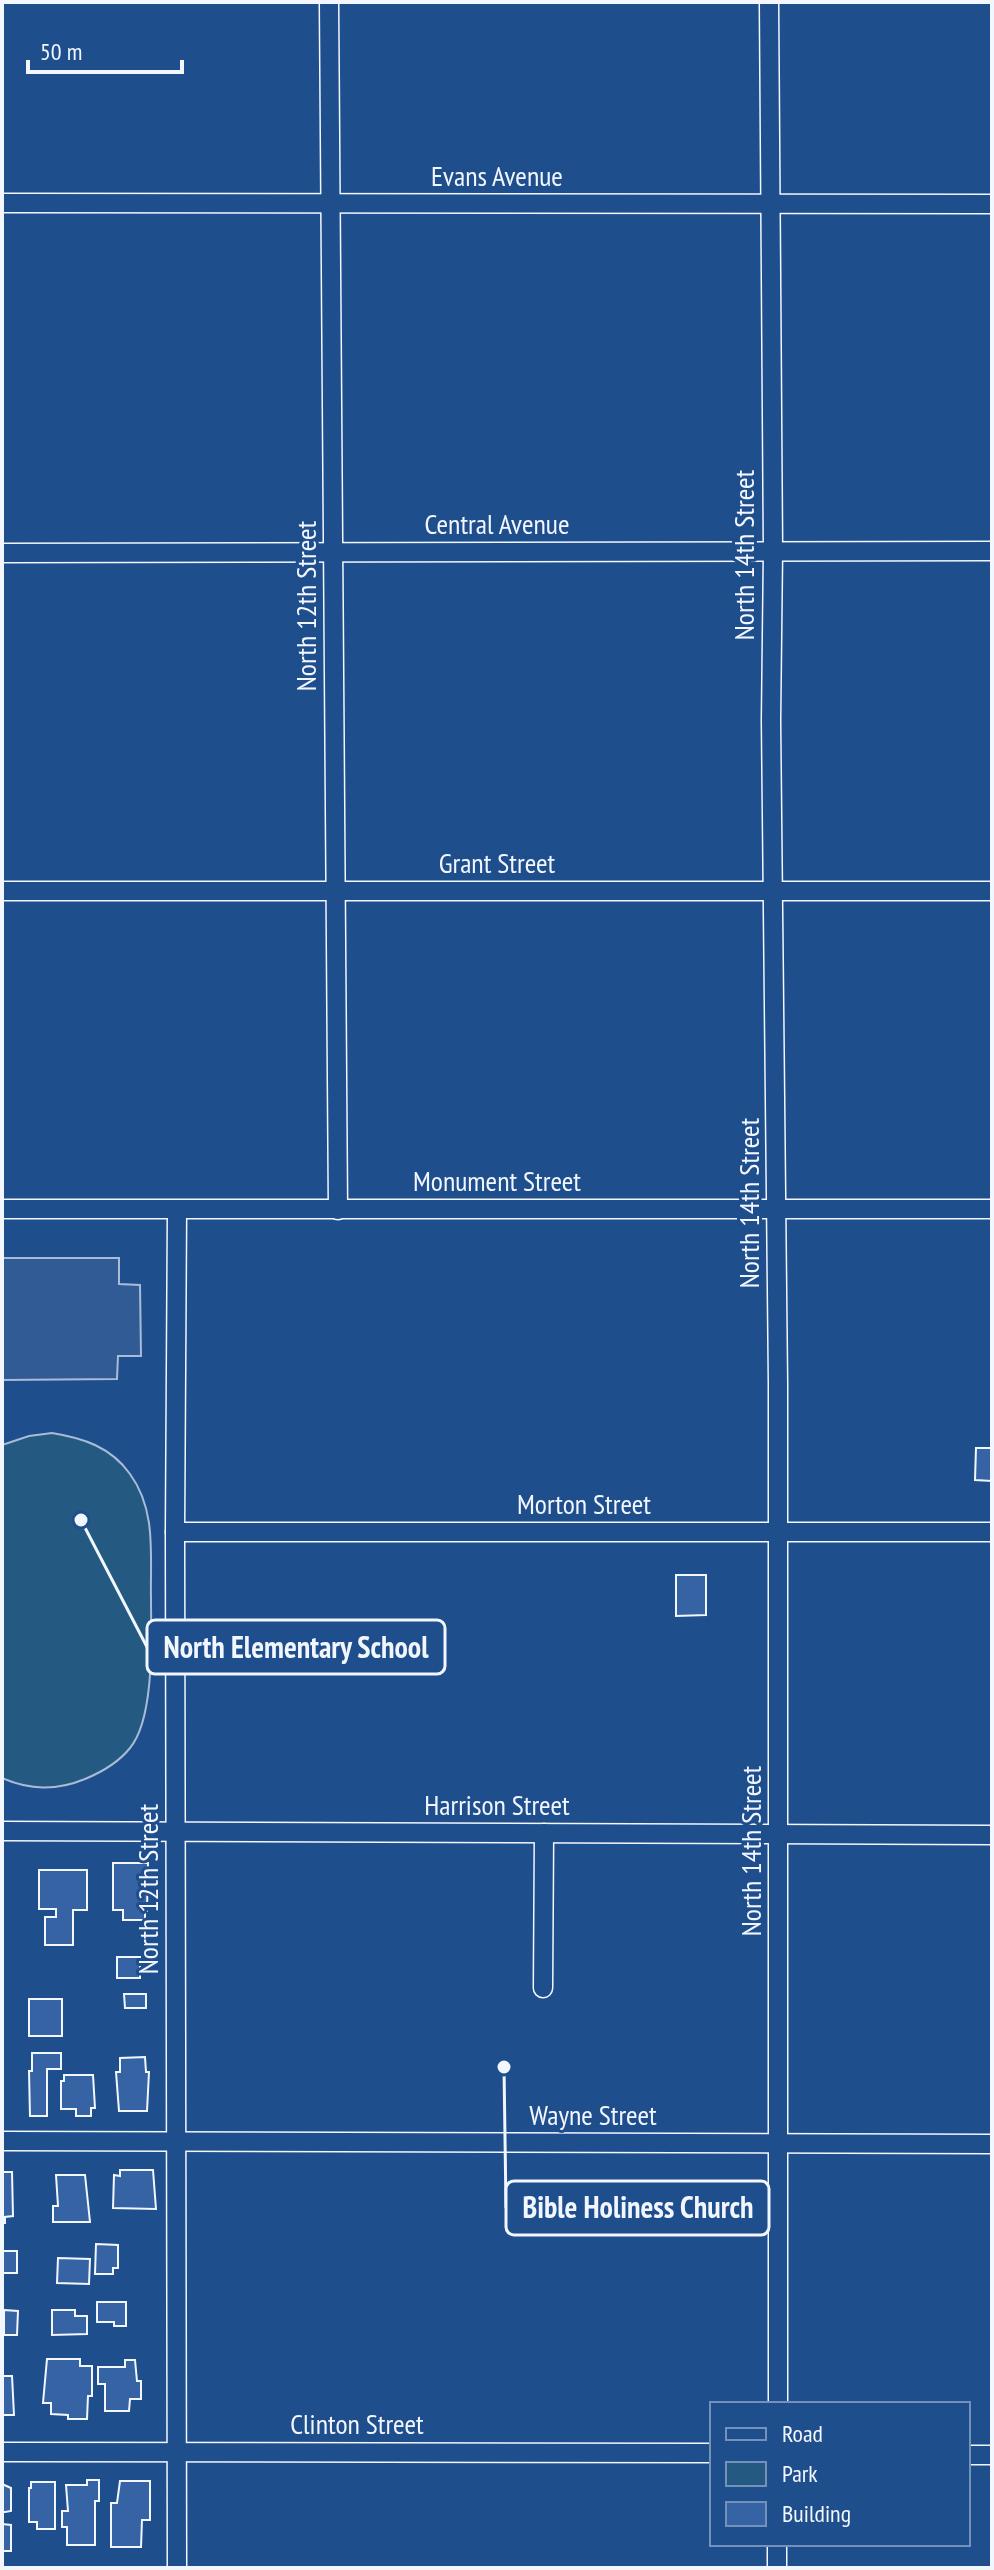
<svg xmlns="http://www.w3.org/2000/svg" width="994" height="2570" font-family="'PT Sans Narrow',sans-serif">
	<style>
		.green { fill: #245a82; stroke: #a8bbd7; stroke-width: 2 }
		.parking { fill: #305b95; stroke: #a8bbd7; stroke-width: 2 }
		.building { fill: #3563a3; stroke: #f2f6ff; stroke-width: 2 }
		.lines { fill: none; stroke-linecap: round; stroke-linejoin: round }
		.street-casing { stroke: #f2f6ff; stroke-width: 21 }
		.street { stroke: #1f4e8c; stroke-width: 18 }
		.labels { text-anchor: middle; stroke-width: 6; stroke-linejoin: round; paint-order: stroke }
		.street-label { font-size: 28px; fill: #f2f6ff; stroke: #1f4e8c }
		.leader { fill: none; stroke: #f2f6ff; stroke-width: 3 }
		.callout-dot { fill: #f2f6ff; stroke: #1f4e8c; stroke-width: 3 }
		.callout { fill: #1f4e8c; stroke: #f2f6ff; stroke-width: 3 }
		.callout-label { font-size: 30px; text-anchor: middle; font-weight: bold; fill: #f2f6ff }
	</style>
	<rect width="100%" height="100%" fill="#1f4e8c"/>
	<path class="green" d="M52 1433C83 1438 111 1447 130 1474 157 1511 150 1556 151 1598 151 1637 155 1718 130 1748 118 1763 102 1772 85 1779 56 1791 30 1790 2 1778V1445L29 1436Z"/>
	<path class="parking" d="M2 1258H119V1284L140 1285 141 1356H118L117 1379 2 1380Z"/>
	<g class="building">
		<path d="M976 1448H992V1481L975 1480Z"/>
		<path d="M676 1575H706V1615L676 1616Z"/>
		<path d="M113 1863H148L147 1911H145V1920H123V1910H113Z"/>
		<path d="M39 1870H87V1910H73V1945H45V1917H56V1909H39Z"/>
		<rect x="117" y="1957" width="23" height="21"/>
		<path d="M124 1994H146V2008H125Z"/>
		<rect x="29" y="1999" width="33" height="37"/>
		<path d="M32 2053H61V2069H47V2116H30L29 2071H32Z"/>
		<path d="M145 2057 146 2072H149L147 2111H119L116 2072H120V2058Z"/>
		<path d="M64 2075H93L95 2108H91V2116H76V2109H61V2081H64Z"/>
		<path d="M120 2170H153L156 2209 113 2208 114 2175 120 2176Z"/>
		<path d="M2 2172H12L13 2216 5 2217V2223H2Z"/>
		<path d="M56 2175H85L90 2222H53V2206H58Z"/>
		<path d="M96 2244 118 2245V2268H113V2274H95Z"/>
		<rect x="2" y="2251" width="15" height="22"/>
		<path d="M58 2258 90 2259 89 2284 57 2283Z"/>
		<path d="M97 2302H126V2326H114V2322H97Z"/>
		<path d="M4 2310 18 2311 17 2335H4Z"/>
		<path d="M52 2310H75V2316H87V2334L52 2335Z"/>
		<path d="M47 2359H80V2366H92V2396H88L87 2419H68V2415L51 2414V2403H43Z"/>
		<path d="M125 2360H135L137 2381H141V2399H130L129 2411H105V2384H98V2367H125Z"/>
		<path d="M2 2376H12L14 2415H2Z"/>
		<path d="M87 2480H99V2501H95V2545H67V2527H62V2511H68L66 2485H87Z"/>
		<path d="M120 2481H150V2520H142L141 2547H111V2503H117Z"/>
		<path d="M31 2482H55V2529H37V2522H29V2488H31Z"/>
		<path d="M2 2484 11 2488V2511L5 2512H2Z"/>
		<path d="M2 2524 11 2525V2551H2Z"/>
	</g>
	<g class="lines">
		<g class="street-casing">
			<g id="street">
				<path d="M329 2 338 1210"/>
				<path d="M769 2 773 551 771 720 778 1384V2404"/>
				<path d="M2 203 992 204"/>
				<path d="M2 553 992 551"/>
				<path d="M2 891H992"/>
				<path d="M2 1209H992"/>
				<path d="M175 1532H992"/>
				<path d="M2 1831 992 1835"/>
				<path d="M543 1988 544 1833"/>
				<path d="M2 2141 992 2144"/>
				<path d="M2 2452 712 2453"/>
				<path d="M968 2455H992"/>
				<path d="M177 2568 175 1532 177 1210"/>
				<path d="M777 2568V2544"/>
			</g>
		</g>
		<use href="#street" class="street"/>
	</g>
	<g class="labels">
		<g class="street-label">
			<text x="497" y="186">Evans Avenue</text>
			<text x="497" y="534">Central Avenue</text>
			<text transform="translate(744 555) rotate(-90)" y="10">North 14th Street</text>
			<text transform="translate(306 606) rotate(-90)" y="10">North 12th Street</text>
			<text x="497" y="873">Grant Street</text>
			<text x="497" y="1191">Monument Street</text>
			<text transform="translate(749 1203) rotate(-90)" y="10">North 14th Street</text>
			<text x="584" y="1514">Morton Street</text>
			<text x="497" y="1815">Harrison Street</text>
			<text transform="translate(751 1851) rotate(-90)" y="10">North 14th Street</text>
			<text transform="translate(148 1889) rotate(-90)" y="10">North 12th Street</text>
			<text x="593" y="2125">Wayne Street</text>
			<text x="357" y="2434">Clinton Street</text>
		</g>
	</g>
	<path class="leader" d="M81 1520L147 1647M504 2067L506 2208"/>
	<g class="callout-dot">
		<circle cx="81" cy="1520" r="8"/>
		<circle cx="504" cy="2067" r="8"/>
	</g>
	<g class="callout">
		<rect x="147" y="1620" width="298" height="54" rx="8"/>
		<rect x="506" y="2181" width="263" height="54" rx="8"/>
	</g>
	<g class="callout-label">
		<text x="296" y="1658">North Elementary School</text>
		<text x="638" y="2218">Bible Holiness Church</text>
	</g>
	<rect width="994" height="2570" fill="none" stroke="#f2f6ff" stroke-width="8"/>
	<rect x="710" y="2402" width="260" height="144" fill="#1f4e8c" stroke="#7391ba" stroke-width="2"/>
	<rect x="726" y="2428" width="40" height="12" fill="#1f4e8c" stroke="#7391ba" stroke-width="2"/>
	<text x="782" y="2442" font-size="24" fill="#f2f6ff">Road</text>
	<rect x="726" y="2462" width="40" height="24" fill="#245a82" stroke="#7391ba" stroke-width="2"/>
	<text x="782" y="2482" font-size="24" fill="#f2f6ff">Park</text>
	<rect x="726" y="2502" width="40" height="24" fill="#3563a3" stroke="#7391ba" stroke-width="2"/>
	<text x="782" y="2522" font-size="24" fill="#f2f6ff">Building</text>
	<path d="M28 60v12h154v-12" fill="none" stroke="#f2f6ff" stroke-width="4"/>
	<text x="40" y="60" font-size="24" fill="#f2f6ff" stroke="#1f4e8c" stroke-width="6" paint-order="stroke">50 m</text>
</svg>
